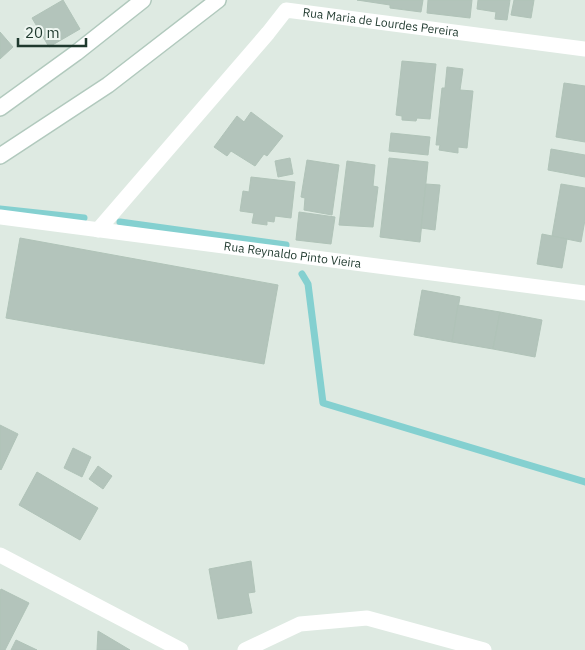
<svg xmlns="http://www.w3.org/2000/svg" width="585" height="650" font-family="'IBM Plex Sans',sans-serif">
	<style>
		.lines { fill: none; stroke-linecap: round; stroke-linejoin: round }
		.stream { stroke: #84d0d0; stroke-width: 7 }
		.building { fill: #b3c4bb; stroke: #b0c3b8 }
		.secondary-casing { stroke: #b1c9bd; stroke-width: 18 }
		.street { stroke: #fff; stroke-width: 15 }
		.secondary { stroke: #fff; stroke-width: 15 }
		.labels { text-anchor: middle; stroke-width: 5; stroke-linejoin: round; paint-order: stroke }
		.street-label { font-size: 12px; fill: #1f392e; stroke: #eef6f1 }
	</style>
	<rect width="100%" height="100%" fill="#deeae2"/>
	<g class="lines">
		<g class="stream">
			<path d="M0 209 84 218"/>
			<path d="M120 222 286 245"/>
			<path d="M302 274 308 284 323 403 585 482"/>
		</g>
	</g>
	<g class="building">
		<path d="M63 0 80 29 49 47 32 18Z"/>
		<path d="M357 0H423L421 12 390 8V5Z"/>
		<path d="M428 0H472L470 18 427 13Z"/>
		<path d="M478 0H510L507 20 495 19 496 12 477 9Z"/>
		<path d="M514 0H534L531 18 511 15Z"/>
		<path d="M0 32 13 47 0 59Z"/>
		<path d="M402 61 436 64 430 119 417 118 416 121 402 120V116L396 115Z"/>
		<path d="M447 67 463 69 460 90 473 91 467 148 458 147V153L439 150 440 145H436L442 88H445Z"/>
		<path d="M564 83 585 86V142L556 137Z"/>
		<path d="M251 112 283 136 267 156 264 154 255 166 231 151 227 156 214 147 237 116 244 122Z"/>
		<path d="M391 133 430 137 428 155 389 151Z"/>
		<path d="M551 149 585 155V177L548 170Z"/>
		<path d="M290 158 293 174 278 177 275 161Z"/>
		<path d="M389 158 428 162 420 242 380 237Z"/>
		<path d="M307 160 339 165 332 215 304 210 305 198 301 197Z"/>
		<path d="M347 161 375 165 373 186 378 187 373 227 339 225Z"/>
		<path d="M251 177 295 182 291 218 275 216 274 222 267 221V225L252 223 254 213 240 211 243 191 249 192Z"/>
		<path d="M426 184 440 185 435 230 421 228Z"/>
		<path d="M561 184 585 188V220L581 242 552 236Z"/>
		<path d="M299 212 335 217 331 244 296 240Z"/>
		<path d="M542 234 567 239 562 268 537 264Z"/>
		<path d="M20 238 278 285 264 364 6 318Z"/>
		<path d="M422 290 460 297 452 342 414 335Z"/>
		<path d="M458 305 500 312 493 349 452 342Z"/>
		<path d="M500 312 542 320 535 357 493 349Z"/>
		<path d="M0 425 18 434 1 470 0 469Z"/>
		<path d="M73 448 91 457 82 477 64 468Z"/>
		<path d="M98 466 112 476 103 489 89 479Z"/>
		<path d="M37 472 98 508 80 540 19 505Z"/>
		<path d="M251 561 255 592 248 593 252 613 218 619 209 569Z"/>
		<path d="M1 589 29 603 5 650H0V591Z"/>
		<path d="M98 631 130 650H97Z"/>
		<path d="M16 640 37 650H11Z"/>
	</g>
	<g class="lines">
		<g class="secondary-casing">
			<g id="secondary">
				<path d="M0 108 76 53 143 0"/>
				<path d="M0 156 108 85 218 0"/>
			</g>
		</g>
		<g class="street">
			<path id="s1" d="M0 217 585 293"/>
			<path id="s2" d="M98 230 268 33 286 10 585 49"/>
			<path d="M0 555 181 650"/>
			<path d="M245 650 300 624 367 618 484 650"/>
		</g>
		<use href="#secondary" class="secondary"/>
	</g>
	<g class="labels">
		<g class="street-label">
			<text dy="4" stroke="none"><textPath href="#s2" startOffset="385">Rua Maria de Lourdes Pereira</textPath></text>
			<text dy="4" stroke="none"><textPath href="#s1" startOffset="295">Rua Reynaldo Pinto Vieira</textPath></text>
		</g>
	</g>
	<path d="M18 38v8h68v-8" fill="none" stroke="#1f392e" stroke-width="2.5"/>
	<text x="25" y="38" font-size="15" fill="#1f392e" stroke="#eef6f1" stroke-width="4" paint-order="stroke">20 m</text>
</svg>
